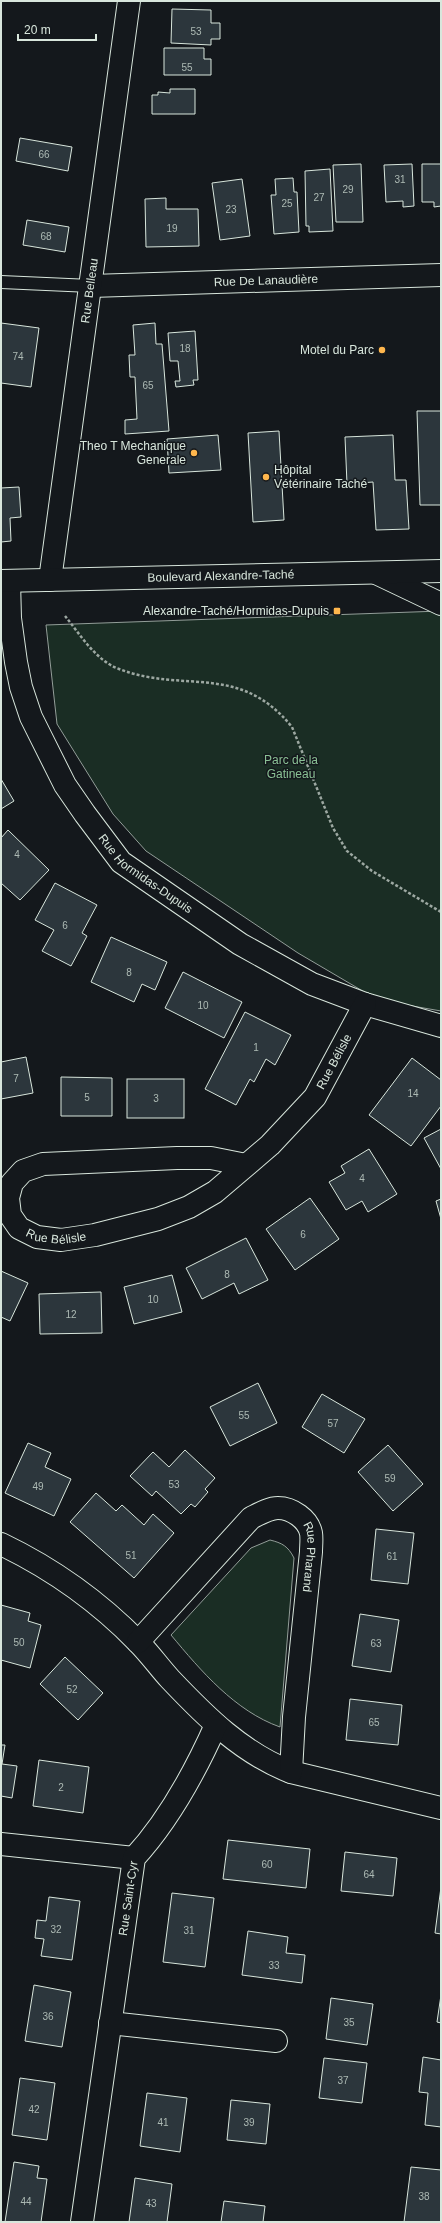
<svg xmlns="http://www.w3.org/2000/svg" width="442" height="2223" font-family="Helvetica,sans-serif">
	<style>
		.green { fill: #1a2d24; stroke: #939e99 }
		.building { fill: #2c363c; stroke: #d8e6dc }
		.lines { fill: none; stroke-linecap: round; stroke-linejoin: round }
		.service-casing { stroke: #d8e6dc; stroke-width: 14 }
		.minor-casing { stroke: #d8e6dc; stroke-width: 24 }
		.tertiary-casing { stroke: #d8e6dc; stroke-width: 24 }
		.secondary-casing { stroke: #d8e6dc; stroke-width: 24 }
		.path { stroke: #9da8a2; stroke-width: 2.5; stroke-dasharray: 3 2; stroke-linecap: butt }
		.service { stroke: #14181c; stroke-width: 12 }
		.minor { stroke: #14181c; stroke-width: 22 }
		.tertiary { stroke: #14181c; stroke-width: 22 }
		.secondary { stroke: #14181c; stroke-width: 22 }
		.poi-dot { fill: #ffb74d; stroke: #14181c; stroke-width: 1.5 }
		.labels { text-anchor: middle; stroke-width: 3; stroke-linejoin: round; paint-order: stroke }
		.number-label { font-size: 10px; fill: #adbab4 }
		.street-label { font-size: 12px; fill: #d8e6dc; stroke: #14181c }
		.poi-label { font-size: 12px; fill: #d8e6dc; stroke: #14181c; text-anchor: end }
		.park-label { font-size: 12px; fill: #8ac095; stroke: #14181c }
	</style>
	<rect width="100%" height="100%" fill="#14181c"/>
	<g class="green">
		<path d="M441 611V1011L378 1000 298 953 146 851 113 814 57 724 46 625Z"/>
		<path d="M270 1540C282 1543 288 1546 294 1558L280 1727C235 1711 201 1671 171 1635L251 1548Z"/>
	</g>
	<g class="building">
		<path d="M172 9 211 10V23H220V39H211V45L171 43Z"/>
		<path d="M164 48H204V59H211V75H164Z"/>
		<path d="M170 89H195V114H152V95H158V92L170 93Z"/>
		<path d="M20 138 72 147 68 171 16 161Z"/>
		<path d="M361 164 363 222H336L333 165Z"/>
		<path d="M412 164 414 206 403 207V201L386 202 384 165Z"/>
		<path d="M422 164H441V206L434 207V202H422Z"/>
		<path d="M330 169 333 231 309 232V226H306L305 171Z"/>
		<path d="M293 178 294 192H297L299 232 274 234 271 195H276L275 179Z"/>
		<path d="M242 179 250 236 220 240 212 183Z"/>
		<path d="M166 198V209H198L199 246 146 247 145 199Z"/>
		<path d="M27 220 69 227 65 252 23 245Z"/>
		<path d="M1 323 39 328 31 387 1 383Z"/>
		<path d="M155 323 156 344H162L169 431 125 434V420L137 419 135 377H130L129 355H135L133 325Z"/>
		<path d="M195 331 198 380H193L194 385 176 387 175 381H180L178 361H170L168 333Z"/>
		<path d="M417 411H441V505H420Z"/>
		<path d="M279 431 284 520 253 522 248 433Z"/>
		<path d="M218 435 221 470 169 473 167 439Z"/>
		<path d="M393 435 395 480H406L409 529 376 530 373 482 347 484 345 437Z"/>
		<path d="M19 487 21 517 10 518 11 541 1 542V488Z"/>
		<path d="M1 779 14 801 1 809Z"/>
		<path d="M8 830 49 870 20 900 1 883V838Z"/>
		<path d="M55 883 97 905 82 933 87 936 71 966 42 951 54 930 35 920Z"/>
		<path d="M111 937 167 962 155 990 142 984 134 1002 91 982Z"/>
		<path d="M183 972 242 1002 224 1038 165 1008Z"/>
		<path d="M245 1012 291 1035 275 1065 266 1059 254 1082 250 1079 236 1105 205 1089Z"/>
		<path d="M26 1057 33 1093 1 1099V1062Z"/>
		<path d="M412 1058 441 1080V1106L411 1146 369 1115Z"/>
		<path d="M61 1077 112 1078V1116H61Z"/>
		<rect x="127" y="1079" width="57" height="39"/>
		<path d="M441 1129V1169L424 1138Z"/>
		<path d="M369 1149 397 1194 368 1212 362 1201 346 1210 329 1182 345 1173 341 1166Z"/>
		<path d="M310 1198 339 1239 295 1270 266 1229Z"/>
		<path d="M441 1199V1219L436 1201Z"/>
		<path d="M246 1238 268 1280 239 1294 234 1283 202 1299 186 1268Z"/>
		<path d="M1 1271 28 1283 10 1321 1 1317Z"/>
		<path d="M172 1275 182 1312 134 1324 124 1287Z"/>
		<path d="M101 1292 102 1333 40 1334 39 1294Z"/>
		<path d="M258 1383 277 1423 230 1446 210 1407Z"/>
		<path d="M322 1394 365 1419 344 1453 302 1427Z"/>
		<path d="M28 1443 51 1453 45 1467 71 1479 54 1516 5 1493Z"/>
		<path d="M388 1445 423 1484 393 1511 358 1472Z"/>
		<path d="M185 1450 215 1478 205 1489 208 1492 195 1507 191 1504 181 1514 156 1491 152 1496 130 1476 153 1452 169 1467Z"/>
		<path d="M96 1493 116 1511 122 1505 144 1525 153 1514 174 1533 134 1578 70 1522Z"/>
		<path d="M376 1529 414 1533 408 1584 371 1580Z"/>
		<path d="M1 1605 30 1613 28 1621 41 1625 30 1668 1 1660Z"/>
		<path d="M360 1614 399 1620 391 1672 352 1666Z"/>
		<path d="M65 1657 103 1693 78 1720 40 1684Z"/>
		<path d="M350 1699 402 1705 398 1745 346 1740Z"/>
		<path d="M1 1745H5L2 1764 17 1766 12 1798 1 1796Z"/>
		<path d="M39 1760 89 1767 83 1813 33 1806Z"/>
		<path d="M228 1840 310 1849 306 1888 223 1879Z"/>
		<path d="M345 1852 397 1858 393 1896 341 1891Z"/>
		<path d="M441 1887V1934L435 1933Z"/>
		<path d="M172 1893 214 1898 205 1967 163 1962Z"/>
		<path d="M49 1897 80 1901 72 1960 41 1956 44 1939 35 1938 37 1920 46 1921Z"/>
		<path d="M248 1931 288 1937 286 1953 305 1955 302 1983 242 1975Z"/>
		<path d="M34 1985 71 1992 62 2047 25 2041Z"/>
		<path d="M441 1995V2023L437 2022Z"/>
		<path d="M331 1998 373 2004 367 2045 326 2039Z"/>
		<path d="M423 2057 441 2060V2127L425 2125 428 2093 419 2092Z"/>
		<path d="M324 2058 367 2063 362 2103 319 2098Z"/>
		<path d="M20 2078 55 2083 47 2140 12 2135Z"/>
		<path d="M147 2093 187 2098 180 2152 140 2146Z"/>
		<path d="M231 2100 270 2104 266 2144 227 2140Z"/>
		<path d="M14 2162 39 2166 37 2178 47 2179 41 2222H5Z"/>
		<path d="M411 2167 441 2170V2222H404Z"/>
		<path d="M135 2178 172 2184 167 2222H129Z"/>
		<path d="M224 2201 265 2206 263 2222H221Z"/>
	</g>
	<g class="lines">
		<g class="service-casing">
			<path id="service" d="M1 282 91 286"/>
		</g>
		<g class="minor-casing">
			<g id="minor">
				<path id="s1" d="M91 286 441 275"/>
				<path id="s2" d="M50 580 129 1"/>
				<path id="s3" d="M9 581 10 618 16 662 21 687 31 717 65 785 85 814 121 862 240 944 312 984 365 1004 441 1026"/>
				<path id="s4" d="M246 1165 211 1158H177L43 1164 23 1171 12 1183 8 1198 10 1215 19 1228 37 1237 61 1240 95 1235 158 1219 189 1207 215 1192 270 1145 315 1097 365 1004"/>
				<path d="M1 1544C51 1568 99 1602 138 1642 150 1654 159 1667 170 1679 206 1717 242 1753 291 1772L441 1808"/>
				<path id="s5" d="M138 1642 251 1518C259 1514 269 1508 278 1508 292 1508 308 1519 311 1533 312 1539 311 1546 311 1552L294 1717 291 1772"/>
				<path d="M1 1844 134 1858"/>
				<path d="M110 2023 276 2041"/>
				<path id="s6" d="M82 2222 134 1858C169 1820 195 1772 216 1725"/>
			</g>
		</g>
		<g class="tertiary-casing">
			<path id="tertiary" d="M376 573 441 604"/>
		</g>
		<g class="secondary-casing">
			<g id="secondary">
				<path id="s7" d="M1 581 441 571"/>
			</g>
		</g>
		<path class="path" d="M65 616C80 634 95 660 119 669 185 694 239 662 292 727L333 828 347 851 372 871 441 912"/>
		<use href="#service" class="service"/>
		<use href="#minor" class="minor"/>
		<use href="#tertiary" class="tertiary"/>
		<use href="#secondary" class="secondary"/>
	</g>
	<g class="poi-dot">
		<circle cx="382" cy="350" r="4"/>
		<circle cx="194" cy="453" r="4"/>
		<circle cx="266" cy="477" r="4"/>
		<rect x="333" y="607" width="8" height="8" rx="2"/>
	</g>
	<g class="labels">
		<g class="number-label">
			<text x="196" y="35">53</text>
			<text x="187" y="71">55</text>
			<text x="44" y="158">66</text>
			<text x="400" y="183">31</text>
			<text x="348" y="193">29</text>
			<text x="319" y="201">27</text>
			<text x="287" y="207">25</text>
			<text x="231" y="213">23</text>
			<text x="172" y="232">19</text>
			<text x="46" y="240">68</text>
			<text x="185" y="352">18</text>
			<text x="18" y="360">74</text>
			<text x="148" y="389">65</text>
			<text x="17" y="858">4</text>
			<text x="65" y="929">6</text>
			<text x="129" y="976">8</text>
			<text x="203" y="1009">10</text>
			<text x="256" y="1051">1</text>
			<text x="16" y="1082">7</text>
			<text x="413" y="1097">14</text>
			<text x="87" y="1101">5</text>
			<text x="156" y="1102">3</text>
			<text x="362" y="1182">4</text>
			<text x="303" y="1238">6</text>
			<text x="227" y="1278">8</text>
			<text x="153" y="1303">10</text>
			<text x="71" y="1318">12</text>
			<text x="244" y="1419">55</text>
			<text x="333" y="1427">57</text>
			<text x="390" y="1482">59</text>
			<text x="174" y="1488">53</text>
			<text x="38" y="1490">49</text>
			<text x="131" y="1559">51</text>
			<text x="392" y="1560">61</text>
			<text x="19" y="1646">50</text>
			<text x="376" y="1647">63</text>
			<text x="72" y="1693">52</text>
			<text x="374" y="1726">65</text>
			<text x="61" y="1791">2</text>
			<text x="267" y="1868">60</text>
			<text x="369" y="1878">64</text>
			<text x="56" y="1933">32</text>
			<text x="189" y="1934">31</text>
			<text x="274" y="1969">33</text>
			<text x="48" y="2020">36</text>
			<text x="349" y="2026">35</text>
			<text x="343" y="2084">37</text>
			<text x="34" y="2113">42</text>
			<text x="163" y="2126">41</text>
			<text x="249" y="2126">39</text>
			<text x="424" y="2200">38</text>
			<text x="26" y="2205">44</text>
			<text x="151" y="2207">43</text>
		</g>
		<g class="street-label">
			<text dy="4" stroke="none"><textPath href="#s1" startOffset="175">Rue De Lanaudière</textPath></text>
			<text dy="4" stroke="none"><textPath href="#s2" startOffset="292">Rue Belleau</textPath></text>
			<text dy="4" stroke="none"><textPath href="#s7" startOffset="220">Boulevard Alexandre-Taché</textPath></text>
			<text dy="4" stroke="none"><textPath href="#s3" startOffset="336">Rue Hormidas-Dupuis</textPath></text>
			<text dy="4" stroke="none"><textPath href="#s4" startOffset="675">Rue Bélisle</textPath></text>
			<text dy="4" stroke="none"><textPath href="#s4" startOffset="329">Rue Bélisle</textPath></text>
			<text dy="4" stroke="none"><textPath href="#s5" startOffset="265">Rue Pharand</textPath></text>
			<text dy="4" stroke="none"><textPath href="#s6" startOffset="327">Rue Saint-Cyr</textPath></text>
		</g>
		<g class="poi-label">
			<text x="374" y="354">Motel du Parc</text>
			<text x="186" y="450">Theo T Mechanique<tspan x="186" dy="14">Generale</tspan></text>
			<text x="274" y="474" text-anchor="start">Hôpital<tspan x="274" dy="14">Vétérinaire Taché</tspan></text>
			<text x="329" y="615">Alexandre-Taché/Hormidas-Dupuis</text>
		</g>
		<g class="park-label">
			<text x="291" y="764">Parc de la<tspan x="291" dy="14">Gatineau</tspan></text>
		</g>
	</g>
	<rect width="442" height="2223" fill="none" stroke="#d8e6dc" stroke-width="4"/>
	<path d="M18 34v6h78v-6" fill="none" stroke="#d8e6dc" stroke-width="2"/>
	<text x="24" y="34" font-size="12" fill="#d8e6dc" stroke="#14181c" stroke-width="3" paint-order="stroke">20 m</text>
</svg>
